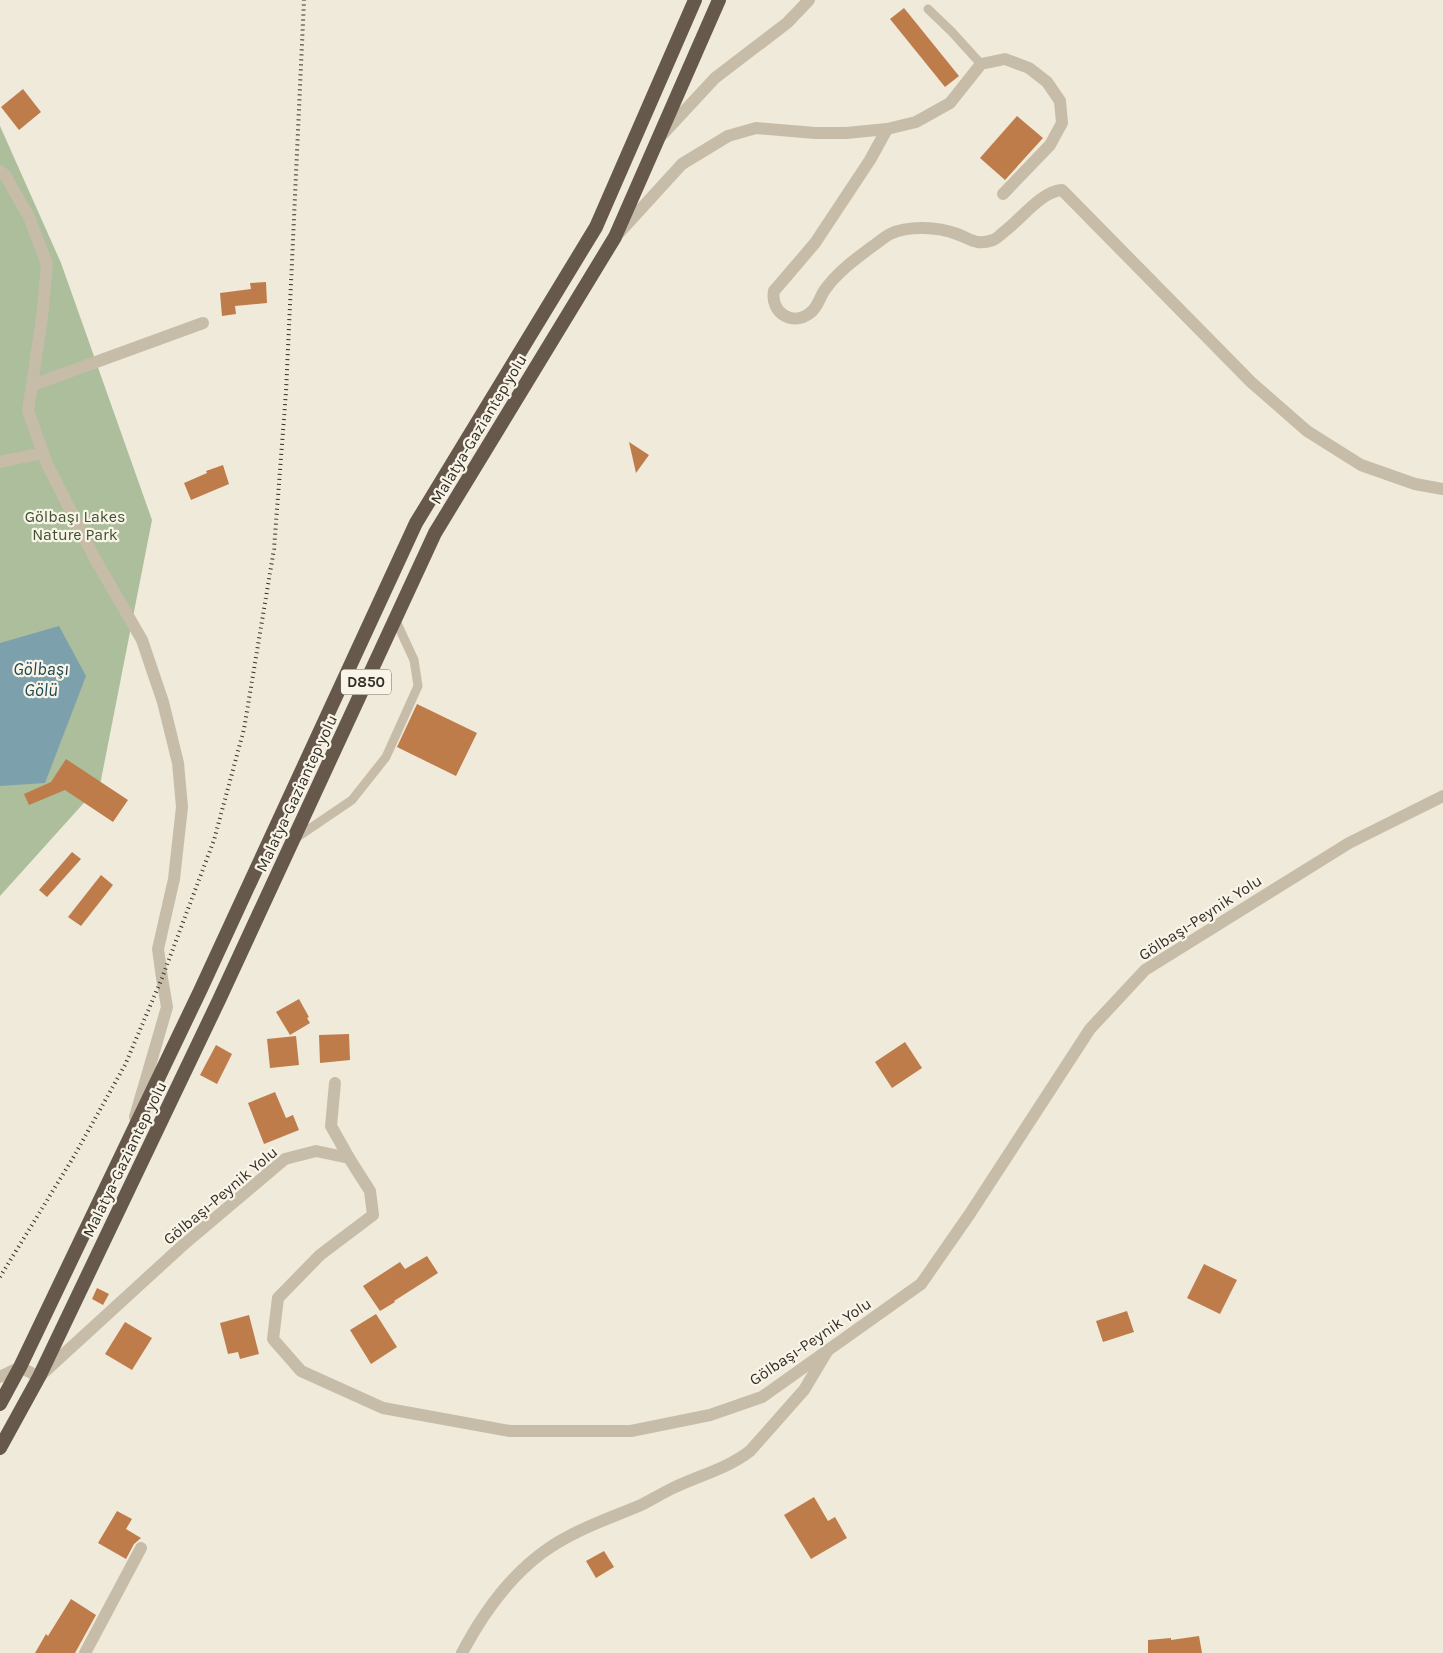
<svg xmlns="http://www.w3.org/2000/svg" width="1443" height="1653" font-family="Karla,sans-serif">
	<style>
		.green { fill: #acbe9c }
		.water { fill: #7ca1ac }
		.building { fill: #bf7c4b }
		.lines { fill: none; stroke-linecap: round; stroke-linejoin: round }
		.service { stroke: #c7bca8; stroke-width: 9 }
		.minor { stroke: #c7bca8; stroke-width: 12 }
		.tertiary { stroke: #c7bca8; stroke-width: 12 }
		.trunk { stroke: #66594c; stroke-width: 14 }
		.rail { stroke: #352e28; stroke-width: 4; stroke-dasharray: 1 4; stroke-linecap: butt }
		.labels { text-anchor: middle; stroke-width: 4.5; stroke-linejoin: round; paint-order: stroke }
		.shield { fill: #f8f4e7; stroke: #706961; stroke-width: 1 }
		.shield-label { font-size: 15px; font-weight: bold; fill: #352e28 }
		.street-label { font-size: 16px; fill: #352e28; stroke: #f8f4e7 }
		.park-label { font-size: 16px; fill: #3d512d; stroke: #f8f4e7 }
		.water-label { font-size: 18px; font-style: italic; fill: #204754; stroke: #f8f4e7 }
	</style>
	<rect width="100%" height="100%" fill="#f0eadb"/>
	<path class="green" d="M0 126 61 263 152 520 100 785 0 896Z"/>
	<path class="water" d="M59 626 86 676 45 783 0 786V643Z"/>
	<g class="building">
		<path d="M904 8 959 76 945 87 890 19Z"/>
		<path d="M23 89 41 112 19 130 1 107Z"/>
		<path d="M1017 116 1043 138 1005 180 980 158Z"/>
		<path d="M266 282 267 303 235 306 236 314 222 316 220 293 251 289 250 283Z"/>
		<path d="M629 442 649 455 636 473Z"/>
		<path d="M223 465 229 484 191 500 184 483 207 473 206 471Z"/>
		<path d="M417 704 477 733 456 776 397 747Z"/>
		<path d="M66 759 128 800 113 822 65 790 29 805 24 794 51 782Z"/>
		<path d="M72 852 81 859 47 897 39 890Z"/>
		<path d="M101 875 113 885 81 926 68 917Z"/>
		<path d="M299 999 309 1017 307 1018 310 1023 290 1035 276 1012Z"/>
		<path d="M349 1034 350 1060 320 1063 319 1035Z"/>
		<path d="M296 1036 299 1065 270 1068 267 1039Z"/>
		<path d="M905 1042 922 1068 892 1088 875 1062Z"/>
		<path d="M216 1045 232 1054 217 1084 200 1075Z"/>
		<path d="M275 1092 286 1118 293 1115 299 1130 264 1144 248 1103Z"/>
		<path d="M427 1256 438 1273 394 1301 395 1302 380 1311 363 1286 400 1262 405 1269Z"/>
		<path d="M1204 1264 1237 1280 1220 1314 1187 1298Z"/>
		<path d="M97 1288 109 1294 103 1305 92 1299Z"/>
		<path d="M1127 1311 1134 1332 1103 1342 1096 1321Z"/>
		<path d="M376 1314 397 1347 371 1364 350 1330Z"/>
		<path d="M249 1315 259 1354 240 1359 238 1352 228 1354 220 1323Z"/>
		<path d="M125 1322 152 1338 132 1370 105 1354Z"/>
		<path d="M814 1497 828 1521 835 1517 847 1538 811 1559 784 1515Z"/>
		<path d="M117 1511 132 1519 126 1529 141 1538 134 1544 126 1559 98 1543Z"/>
		<path d="M604 1551 614 1567 596 1578 586 1561Z"/>
		<path d="M71 1599 96 1615 75 1653H35L46 1634 48 1636Z"/>
		<path d="M1199 1636 1202 1653H1148V1640L1171 1638V1640Z"/>
	</g>
	<g class="lines">
		<g class="service">
			<path d="M928 9 951 31 981 64"/>
			<path d="M296 838 352 800 386 757 418 686 414 660 395 619"/>
		</g>
		<g class="minor">
			<path d="M887 129 870 160 815 243 774 291C770 312 792 327 810 313 818 307 819 299 824 291 838 271 858 257 877 243 881 240 886 236 890 234 909 225 938 227 957 234 971 239 976 246 993 240 997 239 1001 234 1005 231 1022 218 1042 191 1062 190L1251 382 1307 431 1361 465 1415 484 1443 489"/>
			<path d="M662 135 715 78 787 23 809 0"/>
			<path d="M619 233 682 164 728 136 756 128 815 133H846L887 129 916 122 950 103 981 64 1005 59 1029 68 1047 82 1060 101 1062 123 1050 145 1003 194"/>
			<path d="M33 385 203 323"/>
			<path d="M0 462 43 453"/>
			<path d="M335 1083 331 1126 349 1158"/>
			<path d="M0 1377 20 1367 39 1377"/>
			<path d="M85 1653 141 1548"/>
			<path d="M462 1653C482 1615 507 1579 542 1553 571 1531 608 1519 641 1505 651 1500 661 1494 671 1489 697 1476 727 1469 750 1451L804 1390 828 1350"/>
		</g>
		<g class="tertiary">
			<path d="M0 171 5 175 29 217 47 264 42 318 28 411 47 464 94 557 142 640 163 702 178 763 182 807 174 879 158 949 162 978 167 1007 135 1117"/>
			<path d="M41 1375 182 1246 285 1159 316 1151 349 1158 370 1191 373 1215 320 1255 278 1298 273 1339 301 1371 383 1408 510 1431H631L710 1415 762 1397 921 1284 969 1215 1090 1029 1145 970 1349 843 1443 796"/>
		</g>
		<g class="trunk">
			<path d="M0 1404 20 1367 200 991 416 523 596 227 695 0"/>
			<path d="M0 1448 39 1377 219 1000 435 533 615 237 719 0"/>
		</g>
		<path class="rail" d="M0 1277 73 1158 125 1065 162 978 214 840 244 729 274 549 286 392 304 0"/>
	</g>
	<g class="labels">
		<rect class="shield" x="341" y="669.5" width="50" height="25" rx="4"/>
		<g class="shield-label">
			<text x="366" y="687">D850</text>
		</g>
		<g class="street-label">
			<text transform="translate(478 429) rotate(-59)" y="6">Malatya-Gaziantep yolu</text>
			<text transform="translate(296 793) rotate(-65)" y="6">Malatya-Gaziantep yolu</text>
			<text transform="translate(1200 917) rotate(-33)" y="6">Gölbaşı-Peynik Yolu</text>
			<text transform="translate(124 1159) rotate(-64)" y="6">Malatya-Gaziantep yolu</text>
			<text transform="translate(220 1195) rotate(-40)" y="6">Gölbaşı-Peynik Yolu</text>
			<text transform="translate(810 1341) rotate(-34)" y="6">Gölbaşı-Peynik Yolu</text>
		</g>
		<g class="park-label">
			<text x="75" y="522">Gölbaşı Lakes<tspan x="75" dy="18">Nature Park</tspan></text>
		</g>
		<g class="water-label">
			<text x="41" y="675">Gölbaşı<tspan x="41" dy="21">Gölü</tspan></text>
		</g>
	</g>
</svg>
